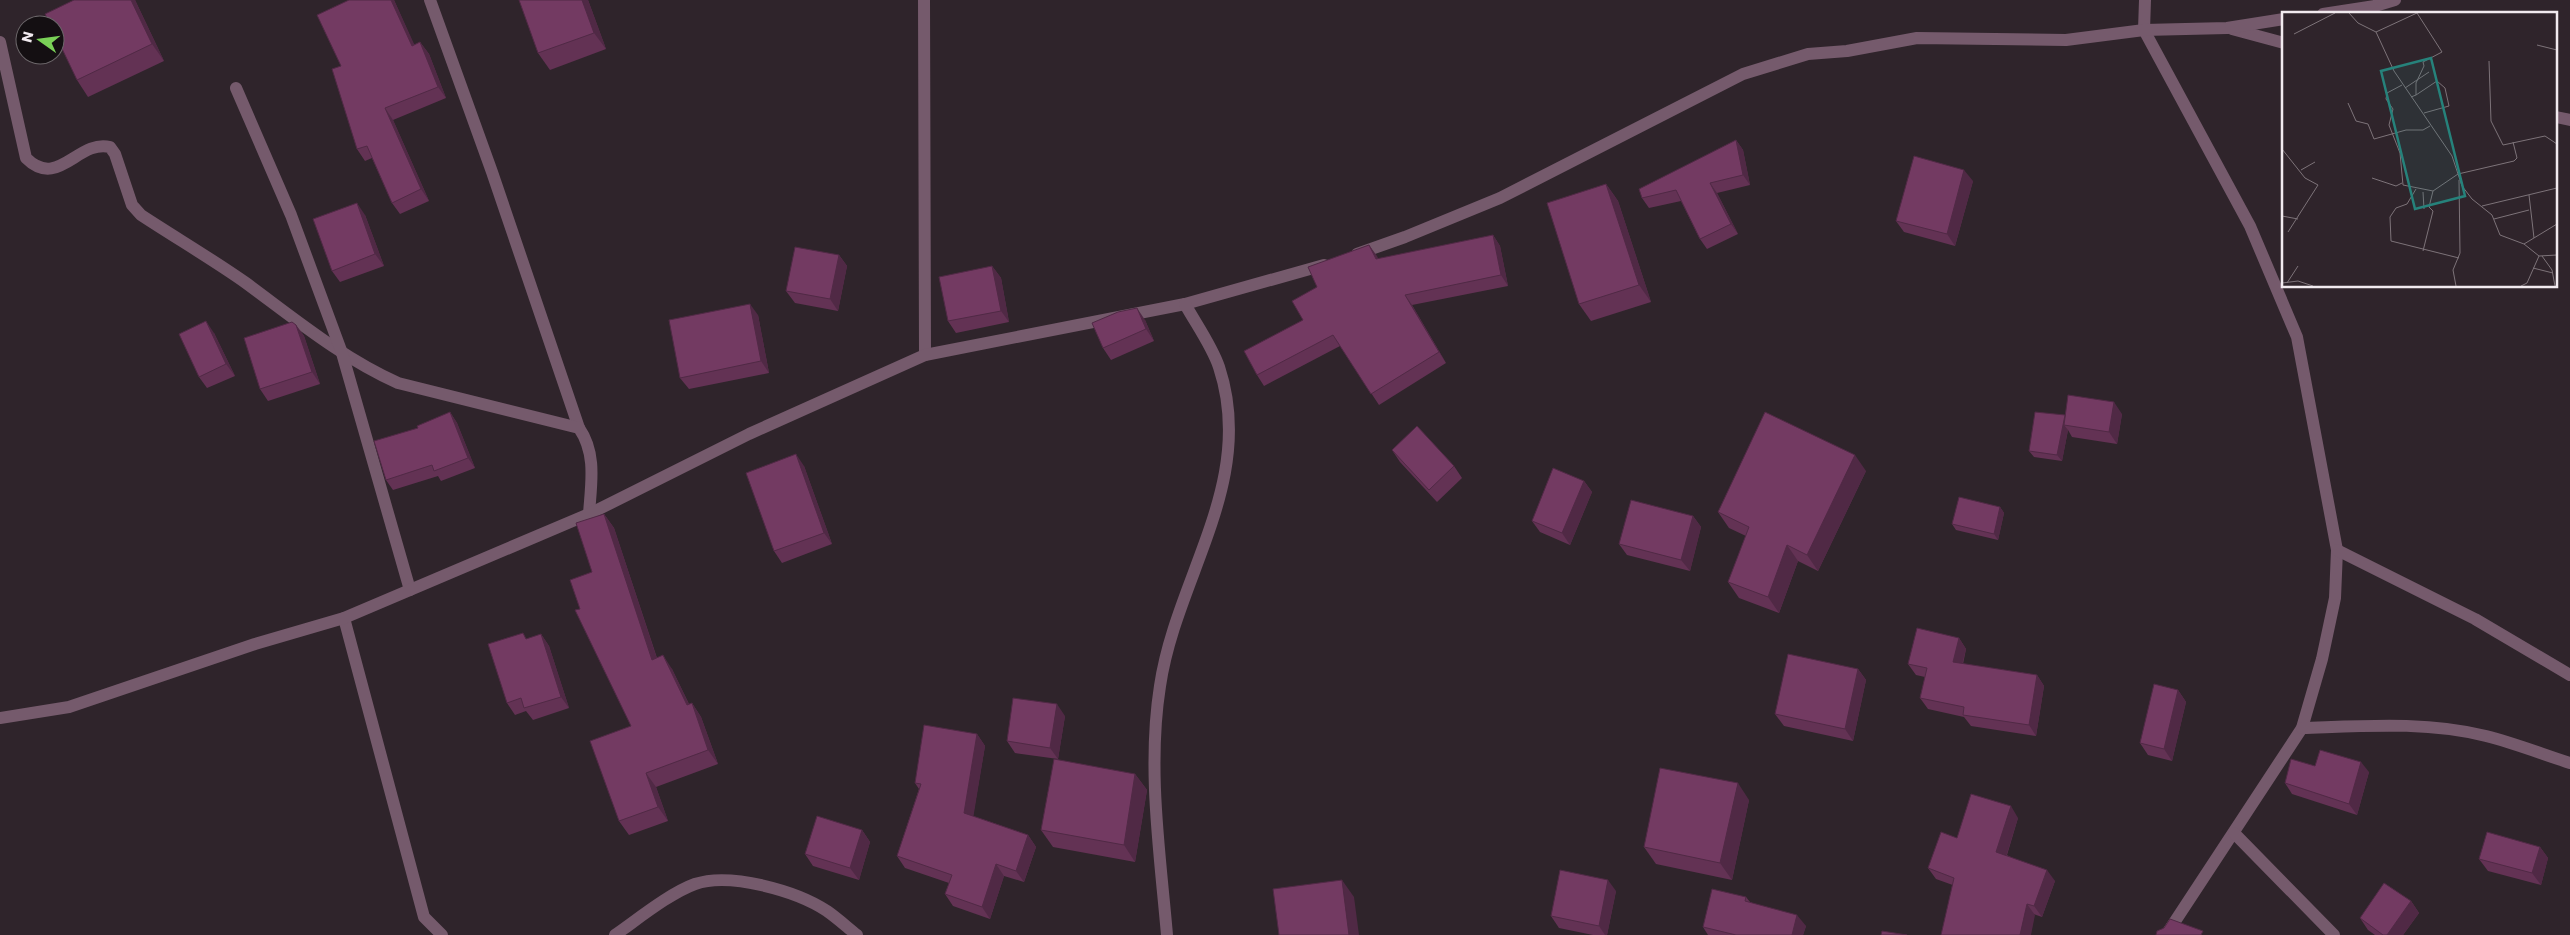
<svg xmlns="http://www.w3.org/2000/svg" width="2570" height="935" font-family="Poppins,sans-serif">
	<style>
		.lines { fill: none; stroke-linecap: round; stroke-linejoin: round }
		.minor { stroke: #755a6c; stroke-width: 12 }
		.wall { fill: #633254 }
		.shaded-wall { fill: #502945 }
		.building { fill: #733a62; stroke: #502945 }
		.inset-road { fill: none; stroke: #7d7379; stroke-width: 1 }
		.view { fill: #26827b; fill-opacity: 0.15; stroke: #26827b; stroke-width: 2.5 }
		.inset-edge { fill: none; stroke: #f1eaef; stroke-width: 2.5 }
	</style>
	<rect width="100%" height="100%" fill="#2f242b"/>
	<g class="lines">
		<g class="minor">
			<path d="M430 0 492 172 579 428"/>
			<path d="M924 0 925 355"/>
			<path d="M2145 0 2144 30 2250 226 2297 337 2337 550 2335 598 2322 659 2302 728 2166 935"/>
			<path d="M2323 14 2375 6 2395 0"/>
			<path d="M2232 29 2284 43"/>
			<path d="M0 42 26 158C58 190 78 139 110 147L115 154 132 205 141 215C176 238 212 259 246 283 295 319 342 358 398 383L579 428C597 454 591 484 589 514"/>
			<path d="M236 88 291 215 342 353 410 590"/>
			<path d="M2556 117 2570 120"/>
			<path d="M1357 254 1405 237 1500 198 1743 74 1808 54 1847 51 1917 38 2066 40 2144 30 2227 28 2284 19"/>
			<path d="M2337 550 2475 619 2570 675"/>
			<path d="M344 618 424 917 442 935"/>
			<path d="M0 718 69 707 255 644 344 618 589 514 749 434 925 355 1185 304 1324 265"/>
			<path d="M2302 728C2363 726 2427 721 2486 736 2514 743 2542 754 2570 763"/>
			<path d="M2234 833 2334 935"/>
			<path d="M615 935C638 919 670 893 695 884 730 872 797 891 827 911 837 918 847 927 857 935"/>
			<path d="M1167 935C1160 853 1147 768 1160 686 1176 577 1257 482 1219 367 1212 346 1196 324 1185 304"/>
		</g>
	</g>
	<g class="wall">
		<path d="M74 0H135L164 61 88 97 77 80Z"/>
		<path d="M349 0H394L414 45 420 42 429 54 446 98 393 120 429 201 400 214 392 203 372 158 365 161 357 149 341 66Z"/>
		<path d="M588 0 606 49 550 70 538 53Z"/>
		<path d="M1736 140 1743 150 1750 185 1717 193 1738 234 1707 249 1700 239 1681 201 1649 208 1642 198Z"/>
		<path d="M1973 181 1955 246 1904 232 1896 221Z"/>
		<path d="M1606 184 1618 201 1651 302 1591 321 1579 304Z"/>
		<path d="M365 215 384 266 340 282 332 271Z"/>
		<path d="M1493 235 1500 246 1508 286 1412 305 1446 363 1379 405 1340 346 1264 386 1257 375 1303 320 1369 245 1378 259Z"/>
		<path d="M839 255 847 266 838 311 795 303 786 291Z"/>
		<path d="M992 266 1001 278 1009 322 956 333 948 321Z"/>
		<path d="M758 315 769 373 689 389 680 378Z"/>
		<path d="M1145 320 1154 341 1111 360 1103 348Z"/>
		<path d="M296 325 304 336 320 384 268 401 260 389Z"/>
		<path d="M214 333 235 376 207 388 199 377Z"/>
		<path d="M450 412 457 423 475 468 441 481 438 476 393 490 386 480 418 428Z"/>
		<path d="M2122 414 2117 444 2072 437 2068 430 2062 461 2034 457 2029 451 2065 415Z"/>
		<path d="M1392 450 1454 466 1462 478 1437 502 1400 462Z"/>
		<path d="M804 466 832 544 782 563 774 551Z"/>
		<path d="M1866 471 1818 571 1798 561 1779 613 1739 598 1728 582 1746 536 1729 528 1718 512Z"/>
		<path d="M1584 481 1592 492 1570 545 1540 532 1532 521Z"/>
		<path d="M2000 507 2004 513 1998 540 1956 530 1952 524Z"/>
		<path d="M604 514 614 528 657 658 672 669 689 704 692 703 701 717 718 764 656 787 668 821 629 835 619 821 631 726 580 609 592 572Z"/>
		<path d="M1693 516 1701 527 1690 571 1627 555 1619 544Z"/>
		<path d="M541 634 549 646 569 708 533 720 526 711 515 715 507 703 528 639Z"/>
		<path d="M1959 638 1966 649 1963 664 2037 675 2044 686 2036 736 1971 726 1964 717 1928 709 1920 698 1925 677 1916 675 1908 664Z"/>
		<path d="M1858 669 1866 680 1853 741 1784 726 1775 714Z"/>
		<path d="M2178 690 2186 702 2172 761 2148 755 2140 743Z"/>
		<path d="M1065 716 1058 759 1015 753 1007 741Z"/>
		<path d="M977 734 985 746 973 816 1028 835 1036 847 1024 882 1004 876 990 919 953 906 945 894 949 883 905 868 897 856 919 789 915 783Z"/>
		<path d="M2315 766 2369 772 2357 815 2292 794 2285 783Z"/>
		<path d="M1135 774 1147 790 1135 862 1053 847 1041 830Z"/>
		<path d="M1749 800 1732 880 1656 864 1644 847Z"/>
		<path d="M2018 818 2007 855 2055 881 2042 917 1936 879 1928 868 1957 838Z"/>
		<path d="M862 830 870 842 859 880 813 866 805 854Z"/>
		<path d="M2540 847 2548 858 2541 885 2488 871 2479 859Z"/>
		<path d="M1616 891 1607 935H1593L1559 928 1551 916Z"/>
		<path d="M1746 897 1750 902 1806 926 1803 935H1708L1703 927Z"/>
		<path d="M2411 901 2419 913 2403 935H2375L2368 930 2360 918Z"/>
	</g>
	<g class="shaded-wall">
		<path d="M131 0H135L164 61 152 44Z"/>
		<path d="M391 0H394L420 57 412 46Z"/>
		<path d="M582 0H588L606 49 594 33Z"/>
		<path d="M420 42 429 54 446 98 438 87Z"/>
		<path d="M385 108 393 120 429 201 421 189Z"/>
		<path d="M1736 140 1743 150 1750 185 1743 175Z"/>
		<path d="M1964 170 1973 181 1955 246 1947 234Z"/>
		<path d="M1710 183 1717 193 1738 234 1731 224Z"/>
		<path d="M1606 184 1618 201 1651 302 1639 285Z"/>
		<path d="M357 203 365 215 384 266 375 254Z"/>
		<path d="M1493 235 1500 246 1508 286 1501 275Z"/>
		<path d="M1369 245 1377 256 1383 270 1376 259Z"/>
		<path d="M839 255 847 266 838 311 830 299Z"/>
		<path d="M992 266 1001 278 1009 322 1001 311Z"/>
		<path d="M1405 295 1412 305 1446 363 1439 352Z"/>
		<path d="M750 304 758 315 769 373 761 361Z"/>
		<path d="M1137 308 1145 320 1154 341 1146 329Z"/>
		<path d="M206 321 214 333 235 376 226 364Z"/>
		<path d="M296 325 304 336 320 384 312 372Z"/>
		<path d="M2114 402 2122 414 2117 444 2109 432Z"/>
		<path d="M450 412 457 423 475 468 468 458Z"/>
		<path d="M2065 415 2064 425 2068 430 2062 461 2057 455Z"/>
		<path d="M796 454 804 466 832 544 824 533Z"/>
		<path d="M1855 455 1866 471 1818 571 1807 555Z"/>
		<path d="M1584 481 1592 492 1570 545 1562 533Z"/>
		<path d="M2000 507 2004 513 1998 540 1994 534Z"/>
		<path d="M604 514 614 528 662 674 652 660Z"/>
		<path d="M1693 516 1701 527 1690 571 1681 560Z"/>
		<path d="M1787 545 1798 561 1779 613 1768 597Z"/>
		<path d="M541 634 549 646 569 708 561 697Z"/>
		<path d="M1959 638 1966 649 1960 673 1953 662Z"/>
		<path d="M663 655 672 669 696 719 687 705Z"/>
		<path d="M1858 669 1866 680 1853 741 1845 729Z"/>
		<path d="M2037 675 2044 686 2036 736 2029 725Z"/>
		<path d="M2178 690 2186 702 2172 761 2164 749Z"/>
		<path d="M692 703 701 717 718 764 708 750Z"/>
		<path d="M1057 704 1065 716 1058 759 1050 748Z"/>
		<path d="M977 734 985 746 972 825 964 813Z"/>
		<path d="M2361 762 2369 772 2357 815 2349 804Z"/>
		<path d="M646 773 656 787 668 821 658 807Z"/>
		<path d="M1135 774 1147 790 1135 862 1124 845Z"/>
		<path d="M1738 783 1749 800 1732 880 1720 863Z"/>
		<path d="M2011 806 2018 818 2004 863 1996 852Z"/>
		<path d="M862 830 870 842 859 880 850 868Z"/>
		<path d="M1028 835 1036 847 1024 882 1016 871Z"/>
		<path d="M2540 847 2548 858 2541 885 2532 873Z"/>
		<path d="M996 864 1004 876 990 919 982 907Z"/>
		<path d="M2047 870 2055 881 2042 917 2034 906Z"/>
		<path d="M1342 880 1354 897 1359 935H1349Z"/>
		<path d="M1608 880 1616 891 1607 935H1605L1599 926Z"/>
		<path d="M2411 901 2419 913 2403 935H2387Z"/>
		<path d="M2027 904 2035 915 2031 935H2020Z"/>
		<path d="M1797 915 1806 926 1803 935H1792Z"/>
	</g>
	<g class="building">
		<path d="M74 0H131L152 44 77 80 55 34V25H51L45 14Z"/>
		<path d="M349 0H391L412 46 420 42 438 87 385 108 421 189 392 203 367 146 357 149 332 69 341 66 317 15Z"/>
		<path d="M519 0H582L594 33 538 53Z"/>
		<path d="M1736 140 1743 175 1710 183 1731 224 1700 239 1676 190 1642 198 1639 189Z"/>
		<path d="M1914 156 1964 170 1947 234 1896 221Z"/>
		<path d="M1606 184 1639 285 1579 304 1547 203Z"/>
		<path d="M357 203 375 254 332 271 313 219Z"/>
		<path d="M1493 235 1501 275 1405 295 1439 352 1371 394 1333 335 1257 375 1244 351 1303 320 1292 301 1317 287 1308 267 1369 245 1376 259Z"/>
		<path d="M795 247 839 255 830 299 786 291Z"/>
		<path d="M992 266 1001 311 948 321 939 277Z"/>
		<path d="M750 304 761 361 680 378 669 320Z"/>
		<path d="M1137 308 1146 329 1103 348 1092 323 1118 312Z"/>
		<path d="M206 321 226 364 199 377 179 334Z"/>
		<path d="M292 322 296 325 312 372 260 389 244 338Z"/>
		<path d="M2068 395 2114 402 2109 432 2064 425Z"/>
		<path d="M450 412 468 458 434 471 432 465 386 480 374 441 418 428 417 426Z"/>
		<path d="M1765 412 1855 455 1807 555 1787 545 1768 597 1728 582 1749 527 1718 512Z"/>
		<path d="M2035 412 2065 415 2057 455 2029 451Z"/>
		<path d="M1417 426 1454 466 1429 490 1392 450Z"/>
		<path d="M796 454 824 533 774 551 746 473Z"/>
		<path d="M1553 468 1584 481 1562 533 1532 521Z"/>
		<path d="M1959 497 2000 507 1994 534 1952 524Z"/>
		<path d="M1631 500 1693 516 1681 560 1619 544Z"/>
		<path d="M604 514 652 660 663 655 687 705 692 703 708 750 646 773 658 807 619 821 590 741 631 726 575 610 580 609 570 580 592 572 576 523Z"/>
		<path d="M1917 628 1959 638 1953 662 2037 675 2029 725 1963 715 1964 707 1920 698 1927 668 1908 664Z"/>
		<path d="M523 633 526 639 541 634 561 697 524 708 521 698 507 703 488 644Z"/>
		<path d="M1788 654 1858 669 1845 729 1775 714Z"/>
		<path d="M2154 684 2178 690 2164 749 2140 743Z"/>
		<path d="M1013 698 1057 704 1050 748 1007 741Z"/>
		<path d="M924 725 977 734 964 813 1028 835 1016 871 996 864 982 907 945 894 952 875 897 856 921 784 915 783Z"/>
		<path d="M2320 750 2361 762 2349 804 2285 783 2291 759 2315 766Z"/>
		<path d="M1054 759 1135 774 1124 845 1041 830Z"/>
		<path d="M1660 768 1738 783 1720 863 1644 847Z"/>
		<path d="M1971 794 2011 806 1996 852 2047 870 2034 906 2027 904 2020 935H1941L1954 878 1928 868 1941 832 1957 838Z"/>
		<path d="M817 816 862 830 850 868 805 854Z"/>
		<path d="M2487 832 2540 847 2532 873 2479 859Z"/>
		<path d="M1560 870 1608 880 1599 926 1551 916Z"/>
		<path d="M1342 880 1349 935H1279L1273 889Z"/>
		<path d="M2384 883 2411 901 2387 935H2383L2360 918Z"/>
		<path d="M1712 889 1746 897 1745 901 1797 915 1792 935H1736L1703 927Z"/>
		<path d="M2170 919 2203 931 2201 935H2156L2157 931 2164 928Z"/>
		<path d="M1882 931 1907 935H1881Z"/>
	</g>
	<g transform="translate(2282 12)">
		<rect width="275" height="275" fill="#2f242b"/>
		<path class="inset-road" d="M67 1 76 11 94 20 135 1M94 20 112 59 170 144 180 174 190 187 210 203 218 223 242 232 257 244 275 243M12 22 53 1M255 33 275 38M207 49 209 109 221 133 263 124 275 132M120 73 105 81 104 87 111 97 107 113 118 141 121 173 151 179 176 162 232 149 235 146 231 130M123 76 147 60M134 83 155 69 163 76 167 94 142 101M129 85 134 83V71L142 54 141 50 160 40 135 1M66 91 74 109 86 112 92 127 124 118H141L148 114M0 137 23 166 36 173 6 220M19 158 33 150M90 166 114 174 120 171M134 177 125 192 114 196 108 205 109 229 177 246M141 180 142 197M247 183 252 226M200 194 275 176M0 204 16 207M212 207 247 198M242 232 275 212M141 239 151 199 147 195 151 179M260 244 270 258 273 274M251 256 271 261M0 271 16 269 31 274M5 271 16 254M174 274 171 258 178 241 177 168M239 274 245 271 257 244"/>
		<path class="view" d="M149 46 183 184 133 197 99 59Z"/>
		<rect width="275" height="275" class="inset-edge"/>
	</g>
	<g transform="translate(40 40) rotate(284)"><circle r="24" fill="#140f12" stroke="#6c676a"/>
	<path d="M0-4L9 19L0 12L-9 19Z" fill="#7ad157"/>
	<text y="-8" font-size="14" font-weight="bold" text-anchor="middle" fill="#f1eaef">N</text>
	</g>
</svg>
